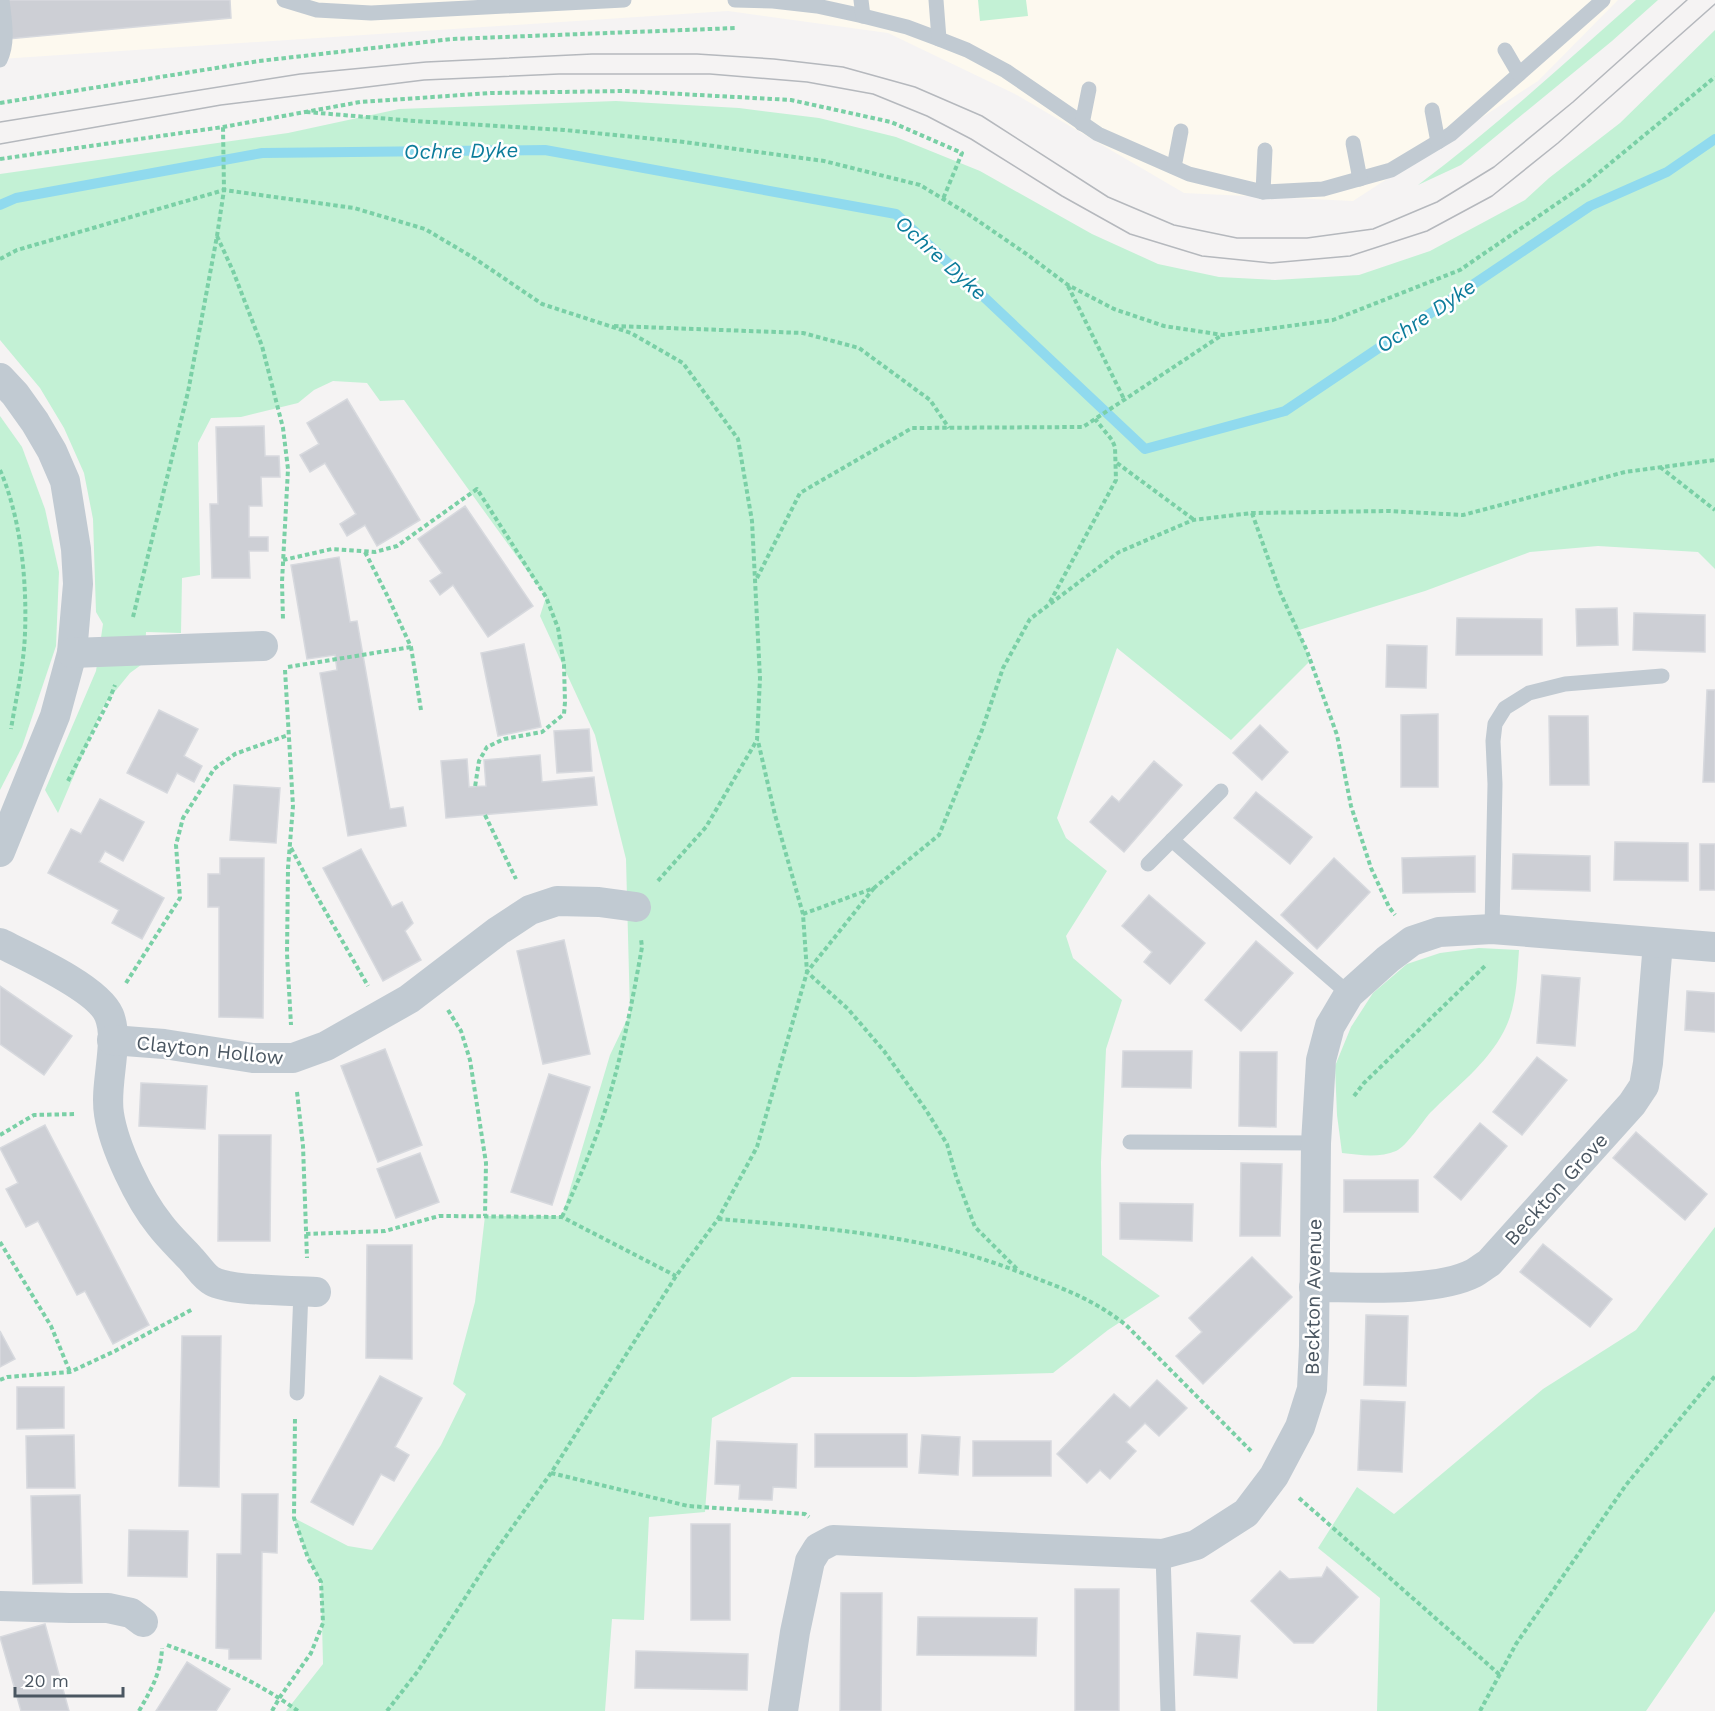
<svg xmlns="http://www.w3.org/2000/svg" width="1715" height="1711" font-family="'Work Sans',sans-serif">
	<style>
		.commercial { fill: #fdf9ef }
		.green { fill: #c3f1d5 }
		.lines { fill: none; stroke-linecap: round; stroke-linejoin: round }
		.stream { stroke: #90daee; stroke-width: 10 }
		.building { fill: #cdcfd5; stroke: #d7d9de; stroke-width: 1.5 }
		.path { stroke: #7ad0a6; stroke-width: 4; stroke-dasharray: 4.5 3; stroke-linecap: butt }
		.service { stroke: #c1cad2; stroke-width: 15 }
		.minor { stroke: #c1cad2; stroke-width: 30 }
		.tram { stroke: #b5b8bd; stroke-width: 1.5 }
		.labels { text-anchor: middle; stroke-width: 5; stroke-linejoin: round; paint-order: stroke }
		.street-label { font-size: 20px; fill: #4a5661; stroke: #fff }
		.water-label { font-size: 21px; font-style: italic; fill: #0c7c9b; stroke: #fff }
	</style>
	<rect width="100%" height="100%" fill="#f5f3f3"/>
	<path class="commercial" d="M0 0H1618L1538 81 1353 201 1184 193 1015 94 888 33 728 11 0 59Z"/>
	<g class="green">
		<path d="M978 0H1026L1028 16 980 21Z"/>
		<path d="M1636 0H1658L1612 41 1461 165 1418 185C1495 127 1565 63 1636 0Z"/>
		<path d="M1715 30V569L1698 552 1598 546 1530 552 1425 591 1299 630 1310 661 1231 740 1117 648 1057 818 1066 838 1107 871 1066 936 1073 958 1122 1000 1106 1049 1101 1162 1102 1255 1160 1296 1108 1330 1053 1373 915 1377H792L712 1418 705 1512 649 1517 644 1620 612 1619 605 1711H286L323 1664 321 1582 308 1558 294 1518 348 1546 372 1550 441 1445 466 1394 453 1384 475 1302 485 1216H562L610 1055 630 1013 626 859 595 735 540 616 546 597 404 400 380 401 367 383 333 381 314 390 298 403 241 417 211 418 198 443 200 575 182 578 181 633 146 632 145 662 130 673 104 705 58 813 45 790 96 671 103 624 96 612 93 519 84 473 64 428 40 388 0 340V174L288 133 399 109 616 101 739 108 819 118 896 137 980 171 1092 234 1158 264 1219 277 1275 280 1359 275 1430 251 1525 200 1549 178 1620 123Z"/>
		<path d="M0 416 22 447 45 509 59 572 56 646 22 747 0 790Z"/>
		<path d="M1479 948 1519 950C1517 977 1517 1006 1504 1031 1487 1064 1456 1087 1430 1113 1422 1122 1406 1147 1396 1151 1380 1158 1359 1155 1342 1153L1337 1115 1335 1066 1351 1027 1373 993 1407 964 1440 953Z"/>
		<path d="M1715 1227V1611L1646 1711H1377L1380 1598 1318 1548 1357 1487 1394 1514 1543 1389 1636 1330Z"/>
	</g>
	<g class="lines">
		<path class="stream" d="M0 205 16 198 262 153 545 150 896 214 1145 449 1285 411 1590 206 1667 172 1715 139"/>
	</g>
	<g class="building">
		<path d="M4 0H230L231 18 8 39Z"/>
		<path d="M347 399 420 520 377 546 365 525 347 536 340 524 356 514 325 463 310 472 300 455 319 444 307 423Z"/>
		<path d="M264 426 265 456H279L280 477H261L262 506H249V537H268V551H249L250 578H212L210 504H218L216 427Z"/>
		<path d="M465 506 533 606 488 637 453 585 440 595 430 581 442 573 418 539Z"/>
		<path d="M339 557 350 622 357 621 390 809 403 807 406 826 348 836 320 673 337 670 335 655 307 659 291 565Z"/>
		<path d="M1617 608 1618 645 1577 646 1576 609Z"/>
		<path d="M1634 613 1705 615V652L1633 650Z"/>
		<path d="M1457 618 1542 619V655H1456Z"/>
		<path d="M524 644 541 727 498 736 481 653Z"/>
		<path d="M1387 645 1427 646 1426 688 1386 687Z"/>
		<path d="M1707 690H1715V782H1703Z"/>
		<path d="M159 710 198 729 184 756 202 766 194 782 177 773 167 793 127 773Z"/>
		<path d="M1438 714V787H1401V715Z"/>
		<path d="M1549 716H1588L1589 785H1550Z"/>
		<path d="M1260 725 1288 752 1262 780 1233 753Z"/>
		<path d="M589 729 592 771 557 773 554 731Z"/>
		<path d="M540 755 542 782 594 777 597 805 446 818 441 761 467 759 469 787 486 786 484 760Z"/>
		<path d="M1154 761 1182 785 1124 852 1090 822 1112 796 1119 802Z"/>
		<path d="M234 785 280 788 276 843 230 840Z"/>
		<path d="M1256 792 1312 837 1290 864 1234 818Z"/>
		<path d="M100 799 144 822 123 861 105 851 99 862 164 898 142 939 112 923 119 910 48 873 71 829 81 834Z"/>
		<path d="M1615 842 1688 843V881L1614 880Z"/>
		<rect x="1700" y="844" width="15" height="46"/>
		<path d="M361 849 392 907 402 902 413 923 405 931 421 960 383 981 323 868Z"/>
		<path d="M1513 854 1590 856V891L1512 889Z"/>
		<path d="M1475 856V892L1403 893 1402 858Z"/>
		<path d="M220 858H264L263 1018 219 1017V907H208V874H220Z"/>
		<path d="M1334 858 1370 892 1317 949 1281 915Z"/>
		<path d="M1149 895 1205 943 1170 984 1144 962 1152 952 1122 926Z"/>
		<path d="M564 940 590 1054 543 1064 517 951Z"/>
		<path d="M1256 941 1293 973 1241 1031 1205 1000Z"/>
		<path d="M1542 975 1580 978 1575 1046 1537 1043Z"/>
		<path d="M0 986 72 1036 44 1075 0 1044Z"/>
		<path d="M1687 991 1715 993V1032L1685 1030Z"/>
		<path d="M385 1049 422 1145 378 1162 341 1066Z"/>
		<path d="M1123 1051H1192L1191 1088 1122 1087Z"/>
		<path d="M1240 1052H1277L1276 1127 1239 1126Z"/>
		<path d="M1537 1057 1567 1080 1522 1135 1493 1112Z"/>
		<path d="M549 1074 590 1087 552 1205 511 1192Z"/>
		<path d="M141 1083 207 1086 205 1129 139 1126Z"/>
		<path d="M1480 1123 1507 1146 1461 1200 1434 1177Z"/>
		<path d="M45 1125 149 1325 113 1344 85 1291 77 1295 38 1221 26 1227 6 1189 18 1183 0 1148Z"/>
		<path d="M1636 1132 1707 1194 1685 1220 1613 1158Z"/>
		<path d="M219 1135H271L270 1241H218Z"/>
		<path d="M420 1153 439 1202 396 1218 377 1169Z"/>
		<path d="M1241 1163 1282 1164 1280 1236H1240Z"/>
		<rect x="1344" y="1180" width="74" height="32"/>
		<path d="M1120 1203 1193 1204 1192 1241 1120 1239Z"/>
		<path d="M1543 1244 1612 1299 1590 1327 1520 1272Z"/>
		<path d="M367 1245H412V1359L366 1358Z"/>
		<path d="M1252 1257 1292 1297 1203 1384 1176 1356 1202 1332 1189 1318Z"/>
		<path d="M1366 1315 1408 1316 1406 1386 1364 1385Z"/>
		<path d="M0 1331 15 1359 0 1367Z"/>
		<path d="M182 1336H221L219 1487 179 1486Z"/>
		<path d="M380 1376 422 1398 395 1447 409 1455 394 1481 381 1474 353 1525 311 1502Z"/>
		<path d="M1157 1380 1187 1408 1159 1436 1145 1423 1126 1442 1136 1451 1110 1479 1100 1470 1087 1483 1057 1454 1114 1394 1130 1408Z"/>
		<path d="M17 1387H64V1428L17 1429Z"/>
		<path d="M1361 1400 1405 1402 1402 1472 1358 1470Z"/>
		<rect x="815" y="1434" width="92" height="33"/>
		<path d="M74 1435 75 1488H27L26 1436Z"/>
		<path d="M922 1435 960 1437 958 1475 919 1473Z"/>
		<path d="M717 1441 797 1444 796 1488 773 1487 772 1500 739 1499 740 1485 715 1484Z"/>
		<rect x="973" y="1441" width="78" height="35"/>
		<path d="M242 1494H278L277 1553 262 1552 261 1659H229V1649L216 1648 217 1554H241Z"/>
		<path d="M80 1495 82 1583 33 1584 31 1496Z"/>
		<rect x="691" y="1524" width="39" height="96"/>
		<path d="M129 1530 188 1531 187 1577 128 1576Z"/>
		<path d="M1327 1567 1358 1597 1313 1643H1294L1251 1601 1280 1571 1289 1579 1322 1577Z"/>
		<rect x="1075" y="1589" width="44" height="122"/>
		<path d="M841 1593H882L881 1711H840Z"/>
		<path d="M918 1617 1037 1618 1036 1656 917 1655Z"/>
		<path d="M45 1624 69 1711H21L0 1637Z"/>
		<path d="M1197 1633 1240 1636 1237 1678 1194 1675Z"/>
		<path d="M636 1651 748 1654 747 1690 635 1688Z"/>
		<path d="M187 1662 230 1689 216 1711H156Z"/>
	</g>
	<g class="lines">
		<g class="path">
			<path d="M0 103 259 61 452 39 736 28"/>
			<path d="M306 112 415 121 564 130 684 142 824 161 920 185 968 214 1025 253 1068 285 1114 309 1164 326 1223 335 1333 320 1460 270 1584 185 1715 77"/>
			<path d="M0 159 223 127 360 102 491 93 625 91 791 100 891 122 962 153 943 199"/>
			<path d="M217 236 233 271 262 346 283 428 288 469 282 582 283 620"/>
			<path d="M0 259 17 250 224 190 354 208 425 229 474 258 542 304 631 333 683 363 738 439 752 521 760 678 757 740 706 827 656 883"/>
			<path d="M1068 286 1125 401"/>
			<path d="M614 326 803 333 859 348 930 400 949 428"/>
			<path d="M1117 463 1193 519"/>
			<path d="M1660 467 1715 510"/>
			<path d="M0 470C21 518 27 581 25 633 24 665 16 698 11 729"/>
			<path d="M1252 513 1280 592 1307 651 1337 735 1351 806 1371 868 1389 907 1395 915"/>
			<path d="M365 552 388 597 411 647 421 710"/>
			<path d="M283 560 332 549 375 552 397 546 477 489 546 597 558 628 564 665 565 702 564 714 542 732 504 739 487 747 479 761 475 787"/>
			<path d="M757 578 800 493 912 428 1083 427 1222 335"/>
			<path d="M1050 602 1116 480 1115 447 1112 440 1095 419"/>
			<path d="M133 617 188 392 217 236 224 190 223 127"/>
			<path d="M288 667 411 647"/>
			<path d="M285 670 293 806 288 868 287 954 291 1025"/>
			<path d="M68 781 110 698 115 685"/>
			<path d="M485 815 516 879"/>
			<path d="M291 848 311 886 368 986"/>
			<path d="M874 888 807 972 848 1009 884 1051 926 1110 947 1144 956 1176 975 1227 1018 1270"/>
			<path d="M803 914 874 888 939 835 982 730 1003 668 1030 619 1119 552 1193 520 1252 513 1389 511 1463 515 1625 472 1715 460"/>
			<path d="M126 983 180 898 176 845 183 818 214 769 235 754 288 735"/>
			<path d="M448 1010 461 1031 470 1060 486 1163 485 1216"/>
			<path d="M297 1092 303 1146 307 1258"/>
			<path d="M1354 1096 1364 1083 1487 964"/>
			<path d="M0 1135 34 1115 77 1114"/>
			<path d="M562 1217C579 1179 596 1141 608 1101 623 1050 633 998 642 947L641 939"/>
			<path d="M718 1219C793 1225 869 1231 943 1248 973 1255 1001 1265 1030 1276 1067 1290 1094 1300 1126 1325L1251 1451"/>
			<path d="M306 1234 385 1231 439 1216 562 1217 676 1276"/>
			<path d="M0 1242 51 1326 70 1372"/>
			<path d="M0 1380 7 1377 70 1372 115 1351 193 1309"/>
			<path d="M551 1473 688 1506 805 1514 809 1517"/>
			<path d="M1299 1498 1500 1675"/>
			<path d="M167 1645C213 1662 258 1682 298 1711"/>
			<path d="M139 1711C151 1690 161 1673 162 1648"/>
			<path d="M272 1711 280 1697 311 1653 323 1623 321 1582 308 1558 294 1518 295 1417"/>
			<path d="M387 1711 418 1671 492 1556 551 1473 676 1276 718 1219 757 1147 807 972 803 914 775 815 758 741"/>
			<path d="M1480 1711 1516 1644 1626 1485 1715 1376"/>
		</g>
		<g class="service">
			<path d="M284 0 317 10 371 13 624 0"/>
			<path d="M735 0 773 1 817 6 863 16 907 27 939 39 967 50 1006 71 1098 134 1189 174 1263 192 1323 189 1391 170 1451 134 1603 0"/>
			<path d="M861 0 863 16"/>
			<path d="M936 0 939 39"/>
			<path d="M1505 50 1519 74"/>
			<path d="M0 60C9 42 4 19 2 0"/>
			<path d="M1432 110 1438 142"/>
			<path d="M1082 124 1089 89"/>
			<path d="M1353 143 1360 179"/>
			<path d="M1174 167 1181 131"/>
			<path d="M1263 192 1265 150"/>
			<path d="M1172 840 1349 994"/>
			<path d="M1148 864 1221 791"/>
			<path d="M1492 929 1495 784 1493 741 1495 724 1505 708 1529 693 1565 684 1662 676"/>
			<path d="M1130 1142 1316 1143"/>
			<path d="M297 1393 301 1291"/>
			<path d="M1163 1554 1168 1711"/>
		</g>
		<g class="minor">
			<path d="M0 378 15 394 35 422 52 451 65 481 76 549 78 584 72 653 55 716 0 852"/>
			<path d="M72 653 263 646"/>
			<path d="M0 943C26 956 98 988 109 1015 120 1041 104 1084 109 1114 114 1147 139 1199 160 1225 169 1237 180 1247 190 1258 197 1265 204 1277 212 1281 232 1292 291 1290 316 1292"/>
			<path d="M112 1040 164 1044 253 1058H293L326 1046 409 999 498 931 530 910 557 901 599 902 636 907"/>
			<path d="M1314 1287C1357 1287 1435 1293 1474 1273 1479 1270 1484 1266 1489 1263L1632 1104 1644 1086 1648 1063 1658 943"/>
			<path d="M0 1606 70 1608H108L131 1613 143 1622"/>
			<path d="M783 1711 795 1632 810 1561 818 1548 833 1540 1163 1554 1196 1545 1246 1513 1274 1476 1300 1427 1312 1389 1314 1346 1316 1143 1321 1060 1330 1026 1349 994 1388 959 1412 941 1439 932 1492 929 1715 947"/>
		</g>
		<g class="tram">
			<path d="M0 122 300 74 426 62 592 54H697L774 59 843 67 915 87 982 116 1108 197 1174 225 1237 238H1307L1373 229 1437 202 1494 167 1573 102 1687 0"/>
			<path d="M0 144 221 105 424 80 559 74H710L807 82 873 94 927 116 971 139 1062 196 1130 234 1202 256 1271 263 1350 256 1427 231 1492 196 1558 143 1715 4"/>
		</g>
	</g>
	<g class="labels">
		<g class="street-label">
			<text transform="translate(210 1050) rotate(6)" y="7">Clayton Hollow</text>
			<text transform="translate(1556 1189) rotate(-48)" y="7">Beckton Grove</text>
			<text transform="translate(1313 1297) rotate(-89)" y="7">Beckton Avenue</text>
		</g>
		<g class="water-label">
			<text transform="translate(461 151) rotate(-1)" y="7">Ochre Dyke</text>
			<text transform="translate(941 258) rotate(42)" y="7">Ochre Dyke</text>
			<text transform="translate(1426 316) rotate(-34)" y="7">Ochre Dyke</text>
		</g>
	</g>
	<path d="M15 1687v9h108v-9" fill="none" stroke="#4a5661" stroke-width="3"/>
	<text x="24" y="1687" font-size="18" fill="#4a5661" stroke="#ffffff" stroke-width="4.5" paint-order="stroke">20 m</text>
</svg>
